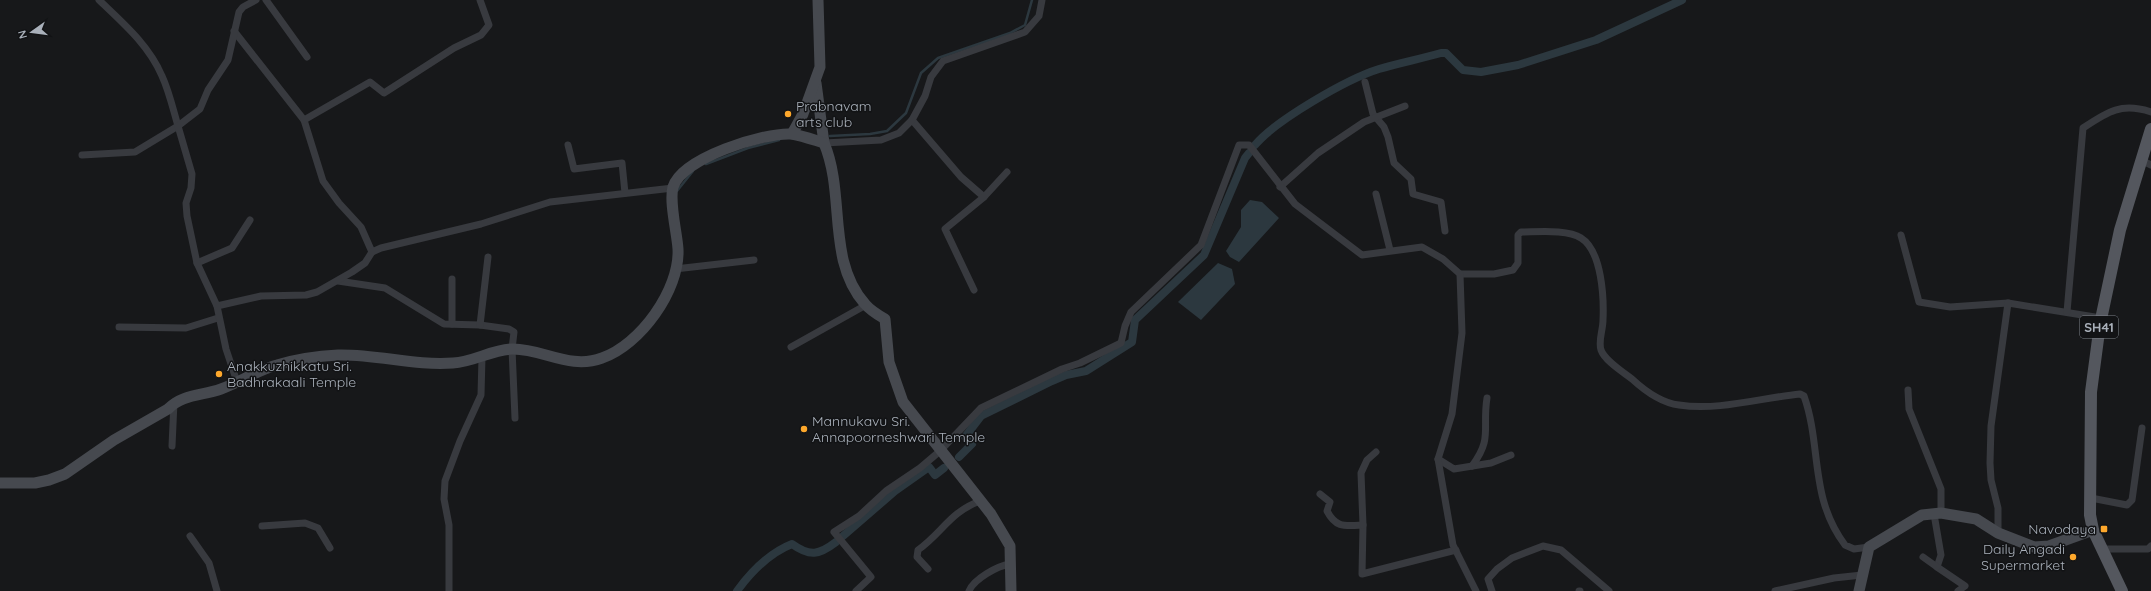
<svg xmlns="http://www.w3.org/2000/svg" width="2151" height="591" font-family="Quicksand,sans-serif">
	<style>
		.water { fill: #2c383f }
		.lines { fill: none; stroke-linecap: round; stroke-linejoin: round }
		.stream { stroke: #2c383f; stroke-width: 2.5 }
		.canal { stroke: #2c383f; stroke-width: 8 }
		.street { stroke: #383a3f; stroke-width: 7 }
		.secondary { stroke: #46494f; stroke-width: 11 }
		.primary { stroke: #54575e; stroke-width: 12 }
		.poi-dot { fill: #fea82c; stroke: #121315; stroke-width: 1.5 }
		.labels { text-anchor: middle; stroke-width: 3; stroke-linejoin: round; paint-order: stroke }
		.shield { fill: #121315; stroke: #7c8188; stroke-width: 1 }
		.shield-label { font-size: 13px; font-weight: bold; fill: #a9b0ba }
		.poi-label { font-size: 14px; fill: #a9b0ba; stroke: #121315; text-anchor: start }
	</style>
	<rect width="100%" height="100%" fill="#17181a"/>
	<g class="water">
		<path d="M1250 200 1262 202 1279 218 1239 262 1230 257 1226 251 1241 227V210Z"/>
		<path d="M1218 263 1232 269 1235 284 1201 320 1178 302Z"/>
	</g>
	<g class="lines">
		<g class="stream">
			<path d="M830 136 870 134 887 131 906 113 921 73 938 58 1010 33 1025 25 1032 0"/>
			<path d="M706 164 748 148 779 140"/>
			<path d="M677 191 693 171"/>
		</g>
		<g class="canal">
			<path d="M1255 145C1276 120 1347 79 1379 69 1399 63 1420 59 1441 53H1446L1463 70 1481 72 1518 65 1596 40 1682 0"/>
			<path d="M959 457 972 444 965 437 981 416 1052 381 1066 375 1086 371 1132 342 1135 320 1204 255 1245 158 1249 153"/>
			<path d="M843 536 895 491 929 467 935 475 944 468"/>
			<path d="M737 591C751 572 769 553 792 544 810 557 819 555 836 542"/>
		</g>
		<g class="street">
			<path d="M266 0 307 57"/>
			<path d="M234 31 304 120 323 181 339 203 361 227 372 252"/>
			<path d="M1365 82 1373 114 1384 127 1388 137 1394 163 1411 179 1413 194 1441 202 1445 231"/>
			<path d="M304 120 370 82 384 93 454 48 481 35 489 25 480 0"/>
			<path d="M912 120 961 177 984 197"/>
			<path d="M824 143 881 140 899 133 912 120 925 96 931 77 943 61 1025 32 1039 16 1042 0"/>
			<path d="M568 145 574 169 622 163 625 193"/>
			<path d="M82 155 135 152 178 126C173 109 169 91 162 76 149 45 122 22 99 0"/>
			<path d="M2141 160 2151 165"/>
			<path d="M1280 187 1318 153 1364 122 1405 106"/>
			<path d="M1376 194 1390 250"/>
			<path d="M1901 235 1919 302 1950 307 2008 303 2101 318"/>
			<path d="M197 263 232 248 250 220"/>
			<path d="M675 269 754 260"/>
			<path d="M1460 274H1494L1513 270 1518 263V235L1521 232C1537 232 1568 229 1581 238 1602 251 1604 298 1603 320 1603 330 1598 341 1601 350 1605 361 1623 372 1632 379 1645 391 1662 403 1679 405 1719 411 1760 398 1800 394L1804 396C1822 447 1809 497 1845 545L1854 549 1869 547"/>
			<path d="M452 279V324"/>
			<path d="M338 281 385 288 444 324 480 325 509 329 514 332 512 349 515 418"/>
			<path d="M974 290 945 229 984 197 1007 172"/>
			<path d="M217 306 261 296 306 295 317 292 352 272 365 263 372 252 381 248 481 224 550 202 673 188"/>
			<path d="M2067 312 2083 128C2107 112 2121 102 2151 112"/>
			<path d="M480 325 488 257"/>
			<path d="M119 327 186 328 218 318"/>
			<path d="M791 347 866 305"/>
			<path d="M237 382 226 349 217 306 197 263 187 216 186 203 191 188 192 174 178 126 200 109 208 90 228 60 239 12 243 7 256 0"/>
			<path d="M1908 390 1909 409 1941 489V513"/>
			<path d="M172 446 174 402"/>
			<path d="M1438 459 1454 469 1491 463 1511 455"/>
			<path d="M1472 466C1493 438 1482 429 1487 398"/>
			<path d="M1320 494 1330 502 1327 511C1336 528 1344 526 1363 525L1362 574 1456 550"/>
			<path d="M2091 498 2127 505 2132 500 2142 428"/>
			<path d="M1934 514 1941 555 1937 567 1965 586 1958 591"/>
			<path d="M1363 525 1361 473 1367 460 1376 452"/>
			<path d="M262 526 305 523 318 528 330 548"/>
			<path d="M1998 533V508L1991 480 1990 463 1991 426 2008 303"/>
			<path d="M190 536 209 563 217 591"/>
			<path d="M2102 549H2148L2151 546"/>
			<path d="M1923 557 1937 567"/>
			<path d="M928 569 917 557 918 550C942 533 950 512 980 501"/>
			<path d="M449 591V525L444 499 445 481 460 441 481 395 482 357"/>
			<path d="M856 591 871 577 834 532 859 516 886 491 920 468 940 451 981 408 1062 369 1080 363 1121 343 1125 326 1131 312 1201 245 1239 145H1249L1295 204 1362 255 1422 247 1443 259 1460 274 1462 333 1452 414 1438 459 1453 545 1476 591"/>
			<path d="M969 591C974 579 997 566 1010 564"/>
			<path d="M1492 591 1488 579 1497 569 1512 558 1543 546 1561 550 1609 591"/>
			<path d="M1579 591H1580"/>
			<path d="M1775 591 1834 578 1862 575"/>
		</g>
		<g class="secondary">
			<path d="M816 83 824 143"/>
			<path d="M792 134 803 114 820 67 818 0"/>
			<path d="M0 483H35L49 480 65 474 114 440 168 409C183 394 202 396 221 389 240 382 258 370 277 365 297 359 318 356 338 355 377 354 415 366 453 363 474 362 493 349 513 349 544 349 570 370 602 358 640 345 680 290 678 249 677 233 669 202 673 187 682 158 764 132 792 134 803 136 814 140 824 143 846 195 826 260 865 304 870 310 878 315 885 319L889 362 903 402 991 514 1010 546 1011 591"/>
			<path d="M1859 591 1869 547 1922 515 1941 513 1976 519 1998 533 2034 547 2049 546 2093 530"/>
		</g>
		<path class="primary" d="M2122 591 2093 530 2090 515 2091 392 2100 324 2120 230 2151 129"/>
	</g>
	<g class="poi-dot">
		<circle cx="788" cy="114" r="4"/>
		<circle cx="219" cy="374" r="4"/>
		<circle cx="804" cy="429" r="4"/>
		<rect x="2100" y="525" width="8" height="8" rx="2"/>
		<circle cx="2073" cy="557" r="4"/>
	</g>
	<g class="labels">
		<rect class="shield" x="2080" y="316" width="38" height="22" rx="3"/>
		<g class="shield-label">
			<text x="2099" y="332">SH41</text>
		</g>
		<g class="poi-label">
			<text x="796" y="111">Prabnavam<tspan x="796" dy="16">arts club</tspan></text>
			<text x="227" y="371">Anakkuzhikkatu Sri.<tspan x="227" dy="16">Badhrakaali Temple</tspan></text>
			<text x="812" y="426">Mannukavu Sri.<tspan x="812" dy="16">Annapoorneshwari Temple</tspan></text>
			<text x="2096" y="534" text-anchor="end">Navodaya</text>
			<text x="2065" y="554" text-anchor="end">Daily Angadi<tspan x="2065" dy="16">Supermarket</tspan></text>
		</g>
	</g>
	<g transform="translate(32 32) rotate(256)" stroke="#121315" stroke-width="3" paint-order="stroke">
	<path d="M0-3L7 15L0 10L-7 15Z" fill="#a9b0ba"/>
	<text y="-6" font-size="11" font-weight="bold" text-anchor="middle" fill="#a9b0ba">N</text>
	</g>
</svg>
